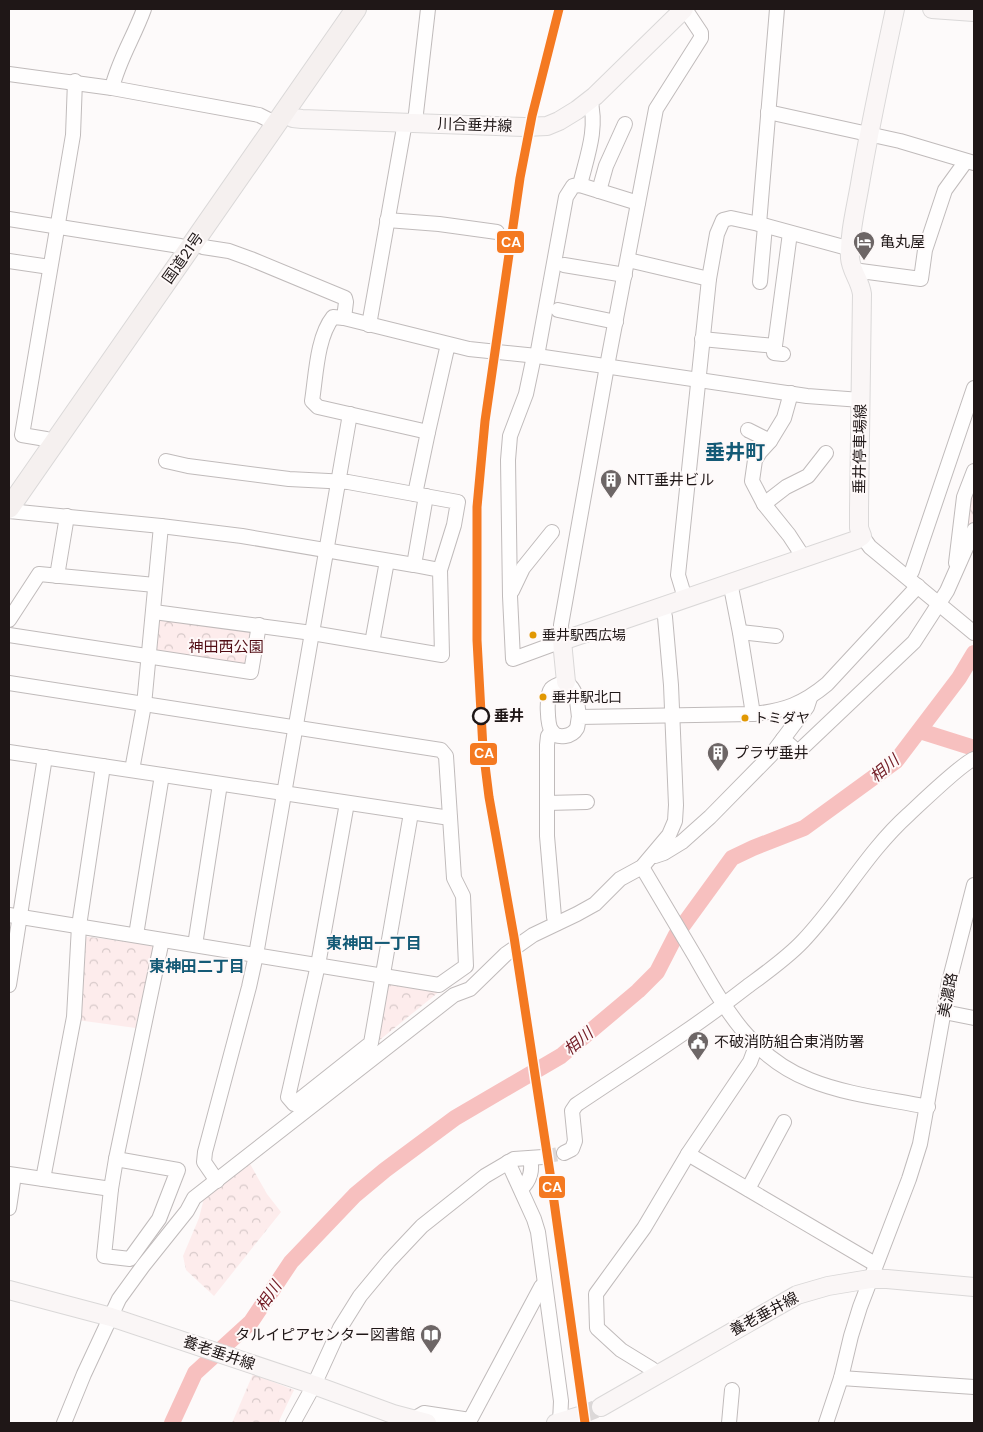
<svg xmlns="http://www.w3.org/2000/svg" width="983" height="1432" font-family="'DM Sans','Noto Sans JP',sans-serif">
	<style>
		.park { fill: url(#park-crowns) }
		.lines { fill: none; stroke-linecap: round; stroke-linejoin: round }
		.river { stroke: #f7c0bf; stroke-width: 16 }
		.minor-tunnel { stroke: #dcd8d8; stroke-width: 14; stroke-dasharray: 14 7; stroke-linecap: butt }
		.major-tunnel { stroke: #dcd8d8; stroke-width: 18; stroke-dasharray: 18 9; stroke-linecap: butt }
		.minor-casing { stroke: #c0bbbb; stroke-width: 16 }
		.major-casing { stroke: #dad8d8; stroke-width: 20 }
		.highway-casing { stroke: #dad8d8; stroke-width: 22 }
		.minor { stroke: #fffefe; stroke-width: 14 }
		.major { stroke: #faf6f6; stroke-width: 18 }
		.highway { stroke: #f5f0ef; stroke-width: 20 }
		.rail-1-casing { stroke: #fef9f9; stroke-width: 12 }
		.rail-1 { stroke: #f47921; stroke-width: 9 }
		.bus-dot { fill: #e19802; stroke: #fef9f9; stroke-width: 2 }
		.stop-dot { fill: #fef9f9; stroke: #1f1717; stroke-width: 2.5 }
		.labels { text-anchor: middle; stroke-width: 4; stroke-linejoin: round; paint-order: stroke }
		.bus-label { font-size: 14px; fill: #1f1717; stroke: #fef9f9; text-anchor: start }
		.street-label { font-size: 15px; fill: #1f1717; stroke: #fef9f9 }
		.poi-label { font-size: 15px; fill: #1f1717; stroke: #fef9f9; text-anchor: start }
		.park-label { font-size: 15px; fill: #510e15; stroke: #fef9f9 }
		.stop-label { font-size: 15px; font-weight: bold; fill: #1f1717; stroke: #fef9f9; text-anchor: start }
		.water-label { font-size: 16px; font-style: italic; fill: #711922; stroke: #fef9f9 }
		.neighbourhood-label { font-size: 16px; font-weight: bold; fill: #145a76; stroke: #fef9f9 }
		.district-label { font-size: 20px; font-weight: bold; fill: #145a76; stroke: #fef9f9 }
		.line-badge { stroke: #fef9f9; stroke-width: 2 }
		.badge-label { font-size: 14px; text-anchor: middle; font-weight: bold; fill: #fff }
	</style>
	<defs>
		<pattern id="park-crowns" width="20" height="18" patternUnits="userSpaceOnUse" patternTransform="scale(1.25)"><rect width="20" height="18" fill="#fdecec"/><path d="M2 6a3 3 0 1 1 6 0M12 15a3 3 0 1 1 6 0" fill="none" stroke="#d8caca"/></pattern>
	</defs>
	<rect width="100%" height="100%" fill="#fdfafa"/>
	<g class="park">
		<path d="M974 474V524L959 558Z"/>
		<path d="M157 617 256 629 251 672 153 658Z"/>
		<path d="M82 936 160 946 143 1029 77 1020Z"/>
		<path d="M383 981 440 991 371 1047Z"/>
		<path d="M249 1162 267 1194 281 1212 214 1296 186 1270 183 1256 199 1218 204 1198Z"/>
		<path d="M253 1374 294 1390 278 1423H232Z"/>
	</g>
	<g class="lines">
		<g class="river">
			<path d="M920 731 974 748"/>
			<path d="M172 1423 195 1373 251 1322 291 1262 355 1195 385 1170 455 1118 561 1056 638 991 657 972 676 935 732 858 753 848 804 828 896 761 959 678 974 653"/>
		</g>
		<path class="minor-tunnel" d="M543 1157 564 1153"/>
		<path class="major-tunnel" d="M579 1416 601 1407"/>
		<g class="minor-casing">
			<g id="minor">
				<path d="M9 74 112 88 259 115 275 123"/>
				<path d="M112 88C119 59 134 37 144 9"/>
				<path d="M590 99C598 129 587 156 580 185L638 203"/>
				<path d="M768 112 900 141 974 163"/>
				<path d="M415 122 428 9"/>
				<path d="M599 191 606 166 625 124"/>
				<path d="M9 219 180 246 187 251"/>
				<path d="M387 220 439 224 497 232"/>
				<path d="M759 224 777 9"/>
				<path d="M195 241 203 247 229 251 251 259 345 298 346 302 344 318"/>
				<path d="M628 260 709 279"/>
				<path d="M9 261 50 267"/>
				<path d="M564 265 625 275"/>
				<path d="M853 270 921 279 925 250 945 190 966 161"/>
				<path d="M760 282 765 226"/>
				<path d="M558 310 616 322"/>
				<path d="M369 325 405 122"/>
				<path d="M702 339 775 346"/>
				<path d="M448 344 428 432 318 407 312 401C316 375 317 337 333 317L344 318 469 349 537 356 807 396 861 400"/>
				<path d="M783 354 774 353 790 233"/>
				<path d="M534 356 526 394 510 436 508 460 510 596 513 659 562 641 561 625 607 366 656 109 701 38V33L685 9"/>
				<path d="M537 356 566 197 573 186 580 185"/>
				<path d="M791 393 784 418 770 441 760 452 755 460 752 481 764 504 789 535 804 558"/>
				<path d="M748 430 770 441"/>
				<path d="M53 445 46 439 22 435 73 135 75 81"/>
				<path d="M166 461 188 466 289 479 348 482 458 502 454 525 440 570"/>
				<path d="M415 494 428 432"/>
				<path d="M764 504 786 487 808 476 826 453"/>
				<path d="M9 511 161 526 242 536 414 565"/>
				<path d="M862 536 870 547 974 633"/>
				<path d="M956 563 964 497 974 471"/>
				<path d="M57 576 67 516"/>
				<path d="M908 577 912 571 974 388"/>
				<path d="M730 582 740 633 753 714"/>
				<path d="M512 591 523 568 552 532"/>
				<path d="M685 598 678 575 709 279 717 234 723 220 731 218 759 224 851 249"/>
				<path d="M154 612 312 633 442 655 440 570 414 565 426 496"/>
				<path d="M9 620 39 574 155 585"/>
				<path d="M740 632 776 636"/>
				<path d="M9 635 251 672 259 625"/>
				<path d="M372 643 387 561"/>
				<path d="M9 683 441 750 446 756 454 878 463 896 466 966 439 985 9 915"/>
				<path d="M579 717C578 720 578 725 577 728 572 737 558 739 552 732 547 725 546 695 551 689 555 685 560 684 566 682 578 691 577 703 579 717L753 714C784 711 803 704 827 684L918 586"/>
				<path d="M552 731 548 736 547 745V836L554 917 557 923"/>
				<path d="M783 739 798 752 914 642 947 591 974 530"/>
				<path d="M9 752 450 818"/>
				<path d="M132 770 144 705 161 526"/>
				<path d="M347 803 318 965 288 1097 294 1104 371 1043 411 813"/>
				<path d="M547 803 587 802"/>
				<path d="M655 856 664 853 682 842 710 817 771 755 807 707 810 698"/>
				<path d="M642 867C660 897 678 928 696 958 725 1009 752 1057 810 1080 847 1095 889 1099 928 1107"/>
				<path d="M136 935 162 775"/>
				<path d="M195 945 220 784"/>
				<path d="M9 985 45 757"/>
				<path d="M944 1012 974 1018"/>
				<path d="M756 1046 750 1062 688 1154 875 1264"/>
				<path d="M564 1153 572 1149 575 1141 572 1111 576 1105C634 1066 693 1029 748 986 767 972 787 958 803 941 841 901 867 852 908 815 920 804 962 763 974 759"/>
				<path d="M508 1162 534 1219 538 1232 561 1401 560 1422"/>
				<path d="M9 1174 111 1189 116 1159 162 940"/>
				<path d="M43 1179 74 1017 79 926 103 766"/>
				<path d="M217 1181 204 1162 205 1152 249 987 256 955 350 414"/>
				<path d="M111 1189 104 1256 130 1259 159 1219 178 1170 116 1159"/>
				<path d="M521 1189C530 1181 533 1170 530 1159"/>
				<path d="M748 1189 784 1122"/>
				<path d="M9 1208 14 1175"/>
				<path d="M652 1369 621 1350 597 1328 596 1294 644 1228 688 1154"/>
				<path d="M841 1378 974 1387"/>
				<path d="M64 1423 84 1374 119 1299 143 1266 187 1211 194 1198 454 995 470 989 506 954 533 935 577 914 595 904 620 879 642 867 669 835 675 821 676 805 671 685 665 617 661 606"/>
				<path d="M293 1423 314 1385 340 1328 360 1296 389 1261 422 1226 485 1176 514 1159 543 1157"/>
				<path d="M413 1423 412 1420 424 1413 470 1420 541 1287 544 1284"/>
				<path d="M729 1423 732 1390"/>
				<path d="M826 1423 841 1378 851 1336 860 1307 909 1179 920 1144 949 982 974 885"/>
			</g>
		</g>
		<g class="major-casing">
			<g id="major">
				<path d="M932 9 974 12"/>
				<path d="M283 113 293 118 302 119 525 127 547 126 559 121 577 110 595 96 684 9"/>
				<path d="M566 682 562 641 856 540 862 536 859 528V509L862 294C860 280 851 271 850 258 849 232 857 204 861 178 871 121 883 65 895 9"/>
				<path d="M9 1290 111 1317 314 1385 393 1414 427 1423"/>
				<path d="M601 1407 797 1295 828 1286 870 1279H887L974 1287"/>
				<path d="M556 1423 579 1416"/>
			</g>
		</g>
		<g class="highway-casing">
			<path id="highway" d="M9 508 356 9"/>
		</g>
		<use href="#minor" class="minor"/>
		<use href="#major" class="major"/>
		<use href="#highway" class="highway"/>
		<g class="rail-1-casing">
			<path id="rail-1" d="M559 9 532 116 520 178 485 421 477 507V640L483 749 489 797 514 937 550 1173 585 1423"/>
		</g>
		<use href="#rail-1" class="rail-1"/>
	</g>
	<defs>
		<g id="hotel-pin" transform="scale(1.125)"><path d="M0 17L-7.5 6A9.5 9.5 0 1 1 7.5 6Z" fill="#6d6666" stroke="#fef9f9"/><path d="M-6-4.5h1.5V1H6V5H4.5V3h-9V5H-6ZM-4 0a1.8 1.8 0 1 1 3.6 0ZM.5 0V-2.5h3Q6-2.5 6 0Z" fill="#fff"/></g>
		<g id="building-pin" transform="scale(1.125)"><path d="M0 17L-7.5 6A9.5 9.5 0 1 1 7.5 6Z" fill="#6d6666" stroke="#fef9f9"/><path d="M-4-6H4V6H1V3H-1V6H-4ZM-2.5-4.3h1.7v1.8h-1.7ZM.8-4.3h1.7v1.8H.8ZM-2.5-1h1.7V.8h-1.7ZM.8-1h1.7V.8H.8Z" fill="#fff"/></g>
		<g id="civic-pin" transform="scale(1.125)"><path d="M0 17L-7.5 6A9.5 9.5 0 1 1 7.5 6Z" fill="#6d6666" stroke="#fef9f9"/><path d="M-.6-6.5H3V-4.5H.6V-3L4-1V1h2V6H-6V1h2V-1L-.6-3ZM-1.2 2.5V6h2.4V2.5Z" fill="#fff"/></g>
		<g id="library-pin" transform="scale(1.125)"><path d="M0 17L-7.5 6A9.5 9.5 0 1 1 7.5 6Z" fill="#6d6666" stroke="#fef9f9"/><path d="M-6-4Q-3-5.5-.7-3.5V5Q-3 3-6 4ZM6-4Q3-5.5 .7-3.5V5Q3 3 6 4Z" fill="#fff"/></g>
	</defs>
	<g fill-rule="evenodd">
		<use href="#hotel-pin" x="864" y="242"/>
		<use href="#building-pin" x="611" y="480"/>
		<use href="#building-pin" x="718" y="753"/>
		<use href="#civic-pin" x="698" y="1042"/>
		<use href="#library-pin" x="431" y="1335"/>
	</g>
	<g class="bus-dot">
		<circle cx="533" cy="635" r="4.5"/>
		<circle cx="543" cy="697" r="4.5"/>
		<circle cx="745" cy="718" r="4.5"/>
	</g>
	<circle class="stop-dot" cx="481" cy="716" r="8"/>
	<g class="labels">
		<g class="bus-label">
			<text x="542" y="640">垂井駅西広場</text>
			<text x="552" y="702">垂井駅北口</text>
			<text x="754" y="723">トミダヤ</text>
		</g>
		<g class="street-label">
			<text transform="translate(475 125) rotate(2)" y="5">川合垂井線</text>
			<text transform="translate(183 258) rotate(-55)" y="5">国道21号</text>
			<text transform="translate(860 449) rotate(-89)" y="5">垂井停車場線</text>
			<text transform="translate(948 995) rotate(-79)" y="5">美濃路</text>
			<text transform="translate(764 1314) rotate(-28)" y="5">養老垂井線</text>
			<text transform="translate(219 1353) rotate(19)" y="5">養老垂井線</text>
		</g>
		<g class="poi-label">
			<text x="880" y="247">亀丸屋</text>
			<text x="627" y="485">NTT垂井ビル</text>
			<text x="734" y="758">プラザ垂井</text>
			<text x="714" y="1047">不破消防組合東消防署</text>
			<text x="415" y="1340" text-anchor="end">タルイピアセンター図書館</text>
		</g>
		<g class="park-label">
			<text x="226" y="652">神田西公園</text>
		</g>
		<g class="stop-label">
			<text x="494" y="721">垂井</text>
		</g>
		<g class="water-label">
			<text transform="translate(884 768) rotate(-40)" y="6">相川</text>
			<text transform="translate(578 1041) rotate(-40)" y="6">相川</text>
			<text transform="translate(268 1296) rotate(-56)" y="6">相川</text>
		</g>
		<g class="neighbourhood-label">
			<text x="374" y="949">東神田一丁目</text>
			<text x="197" y="972">東神田二丁目</text>
		</g>
		<g class="district-label">
			<text x="735" y="459">垂井町</text>
		</g>
	</g>
	<g class="line-badge">
		<rect x="496" y="230" width="29" height="24" rx="5" fill="#f47921"/>
		<rect x="469" y="742" width="29" height="24" rx="5" fill="#f47921"/>
		<rect x="538" y="1175" width="28" height="24" rx="5" fill="#f47921"/>
	</g>
	<g class="badge-label">
		<text x="511" y="247">CA</text>
		<text x="484" y="758">CA</text>
		<text x="552" y="1192">CA</text>
	</g>
	<rect width="983" height="1432" fill="none" stroke="#1f1717" stroke-width="20"/>
</svg>
